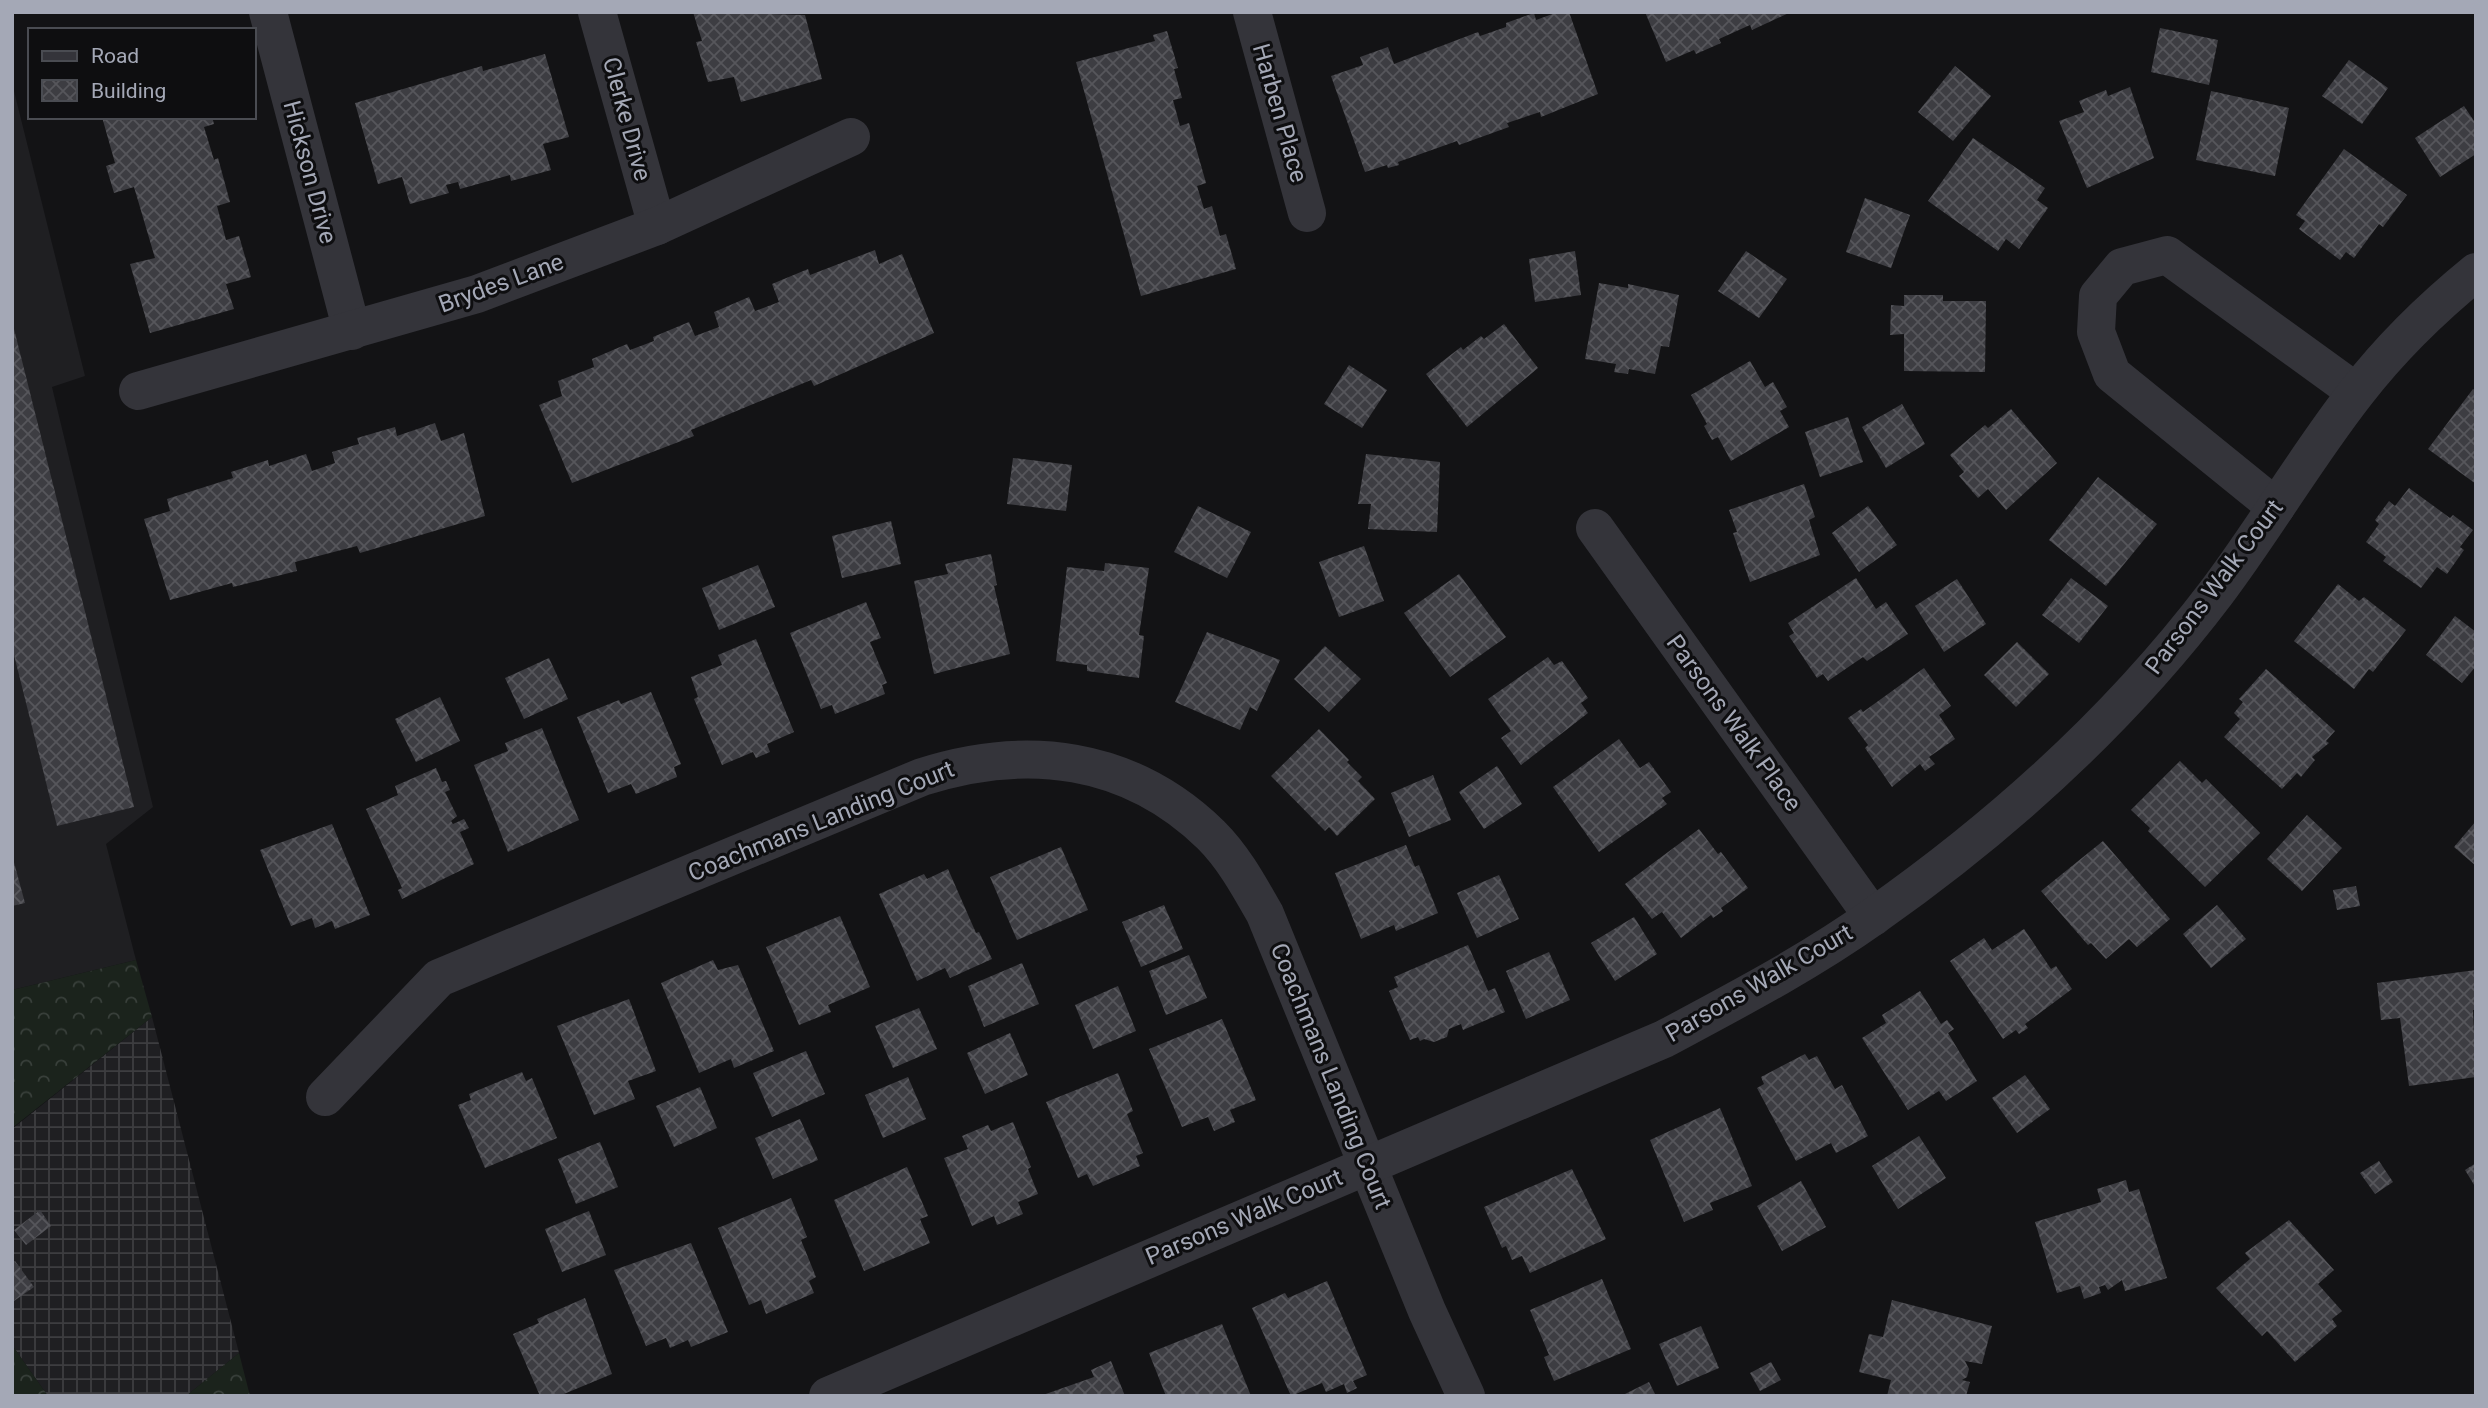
<svg xmlns="http://www.w3.org/2000/svg" width="2488" height="1408" font-family="Roboto,sans-serif">
	<style>
		.built { fill: #1f1f22 }
		.industrial { fill: url(#industrial-grid) }
		.forest { fill: url(#forest-crowns) }
		.building { fill: url(#building-cross-hatch) }
		.lines { fill: none; stroke-linecap: round; stroke-linejoin: round }
		.street { stroke: #34343a; stroke-width: 38 }
		.labels { text-anchor: middle; stroke-width: 6; stroke-linejoin: round; paint-order: stroke }
		.street-label { font-size: 24px; fill: #a4a8b6; stroke: #0e0e10 }
	</style>
	<defs>
		<pattern id="industrial-grid" width="8" height="8" patternUnits="userSpaceOnUse" patternTransform="scale(1.75)"><rect width="8" height="8" fill="#1f1f22"/><path d="M0 4h8M4 0v8" fill="none" stroke="#3d3d40"/></pattern>
		<pattern id="forest-crowns" width="20" height="18" patternUnits="userSpaceOnUse" patternTransform="scale(1.75)"><rect width="20" height="18" fill="#1b231c"/><path d="M2 6a3 3 0 1 1 6 0M12 15a3 3 0 1 1 6 0" fill="none" stroke="#39403b"/></pattern>
		<pattern id="building-cross-hatch" width="8" height="8" patternUnits="userSpaceOnUse" patternTransform="scale(1.75)"><rect width="8" height="8" fill="#3d3d42"/><path d="M0 0l8 8M0 8l8-8" fill="none" stroke="#56565b"/></pattern>
	</defs>
	<rect width="100%" height="100%" fill="#131315"/>
	<path class="built" d="M12 83 85 376 52 387 153 807 106 844 136 960 12 990Z"/>
	<path class="industrial" d="M152 1017 239 1353 186 1396H48L12 1345V1129Z"/>
	<g class="forest">
		<path d="M136 960 152 1017 12 1128V990Z"/>
		<path d="M12 1345 48 1396H12Z"/>
		<path d="M239 1353 250 1396H186Z"/>
	</g>
	<g class="building">
		<path d="M693 12 805 15 822 79 741 102 734 77 708 82 696 42 702 41Z"/>
		<path d="M1558 12H1569L1598 94 1541 117 1540 112 1507 123 1509 127 1459 145 1457 141 1398 162 1399 165 1388 168 1387 165 1365 172 1331 76 1363 65 1360 57 1388 47 1394 64 1478 32 1480 36 1506 27V23L1534 13 1536 20Z"/>
		<path d="M1645 12H1791L1752 30 1750 25 1719 39 1721 43 1696 54 1694 50 1666 62Z"/>
		<path d="M2160 28 2218 40 2209 85 2151 72Z"/>
		<path d="M1167 31 1178 68 1174 69 1182 98 1173 100 1180 126 1189 123 1206 183 1197 186 1204 209 1212 206 1220 236 1226 234 1236 269 1141 296 1076 62 1155 41 1153 35Z"/>
		<path d="M545 54 569 137 543 144 551 170 511 181 510 175 460 189 458 182 446 185 449 193 410 204 402 177 378 184 355 103 482 66 483 71Z"/>
		<path d="M2349 60 2388 88 2362 124 2322 96Z"/>
		<path d="M1955 66 1991 96 1953 141 1918 112Z"/>
		<path d="M2130 87 2154 158 2087 188 2059 121 2084 112 2079 101 2106 90 2108 96Z"/>
		<path d="M2211 91 2289 108 2275 176 2196 160Z"/>
		<path d="M2464 106 2476 124V154L2440 177 2415 138Z"/>
		<path d="M102 117H212L214 124 204 127 214 160 218 158 230 202 217 206 226 240 239 236 251 277 226 284 234 309 150 333 130 264 155 258 134 187 114 193 106 166 115 163Z"/>
		<path d="M1973 138 2045 188 2037 200 2048 208 2019 249 2006 239 1998 251 1928 201Z"/>
		<path d="M2344 149 2407 195 2383 227 2379 224 2354 258 2346 252 2340 260 2299 229 2305 221 2296 215Z"/>
		<path d="M1865 198 1910 215 1891 268 1846 252Z"/>
		<path d="M875 250 879 264 902 254 934 333 814 386 811 380 691 430 694 436 572 483 539 405 562 396 558 381 594 367 592 359 627 344 630 350 654 341 653 337 689 322 695 336 719 327 714 312 749 297 755 311 779 302 772 284 808 269 810 275Z"/>
		<path d="M1575 251 1581 295 1535 302 1529 259Z"/>
		<path d="M1746 251 1787 279 1759 318 1718 291Z"/>
		<path d="M1599 283 1628 288V284L1679 295 1669 347 1661 346 1655 374 1629 369 1628 374 1614 372 1616 364 1585 359Z"/>
		<path d="M1904 295H1943V301H1986L1985 372 1904 371V334L1890 335 1891 305 1904 306Z"/>
		<path d="M1504 324 1538 368 1467 427 1426 374 1461 347 1463 350 1481 336 1484 339Z"/>
		<path d="M13 325 134 807 57 826 12 647Z"/>
		<path d="M1750 361 1765 387 1773 382 1787 407 1780 411 1789 427 1731 461 1718 437 1712 440 1704 426 1707 424 1691 395Z"/>
		<path d="M1349 365 1387 390 1362 428 1324 404Z"/>
		<path d="M2473 389 2476 391V484L2428 449Z"/>
		<path d="M1902 404 1925 444 1886 468 1862 427Z"/>
		<path d="M2011 409 2057 463 2006 510 1988 489 1978 498 1959 476 1964 472 1950 455 1985 425 1988 428Z"/>
		<path d="M1848 417 1863 462 1820 477 1805 432Z"/>
		<path d="M435 423 441 441 464 433 485 516 360 553 357 546 295 562 297 571 233 587 232 583 170 600 144 519 170 511 167 499 233 478 231 472 268 460 269 466 306 454 312 471 335 463 332 452 359 444 357 438 395 427 397 436Z"/>
		<path d="M1366 454 1440 462 1437 532 1368 529 1371 504H1358Z"/>
		<path d="M1013 458 1072 465 1066 511 1007 504Z"/>
		<path d="M2098 477 2157 524 2106 586 2049 540Z"/>
		<path d="M1804 484 1815 517 1809 520 1820 555 1750 582 1733 533 1737 532 1729 510Z"/>
		<path d="M2409 488 2450 518 2453 515 2473 530 2460 547 2464 550 2447 574 2437 567 2421 588 2383 561 2386 557 2366 542 2379 524 2375 520 2389 501 2395 506Z"/>
		<path d="M1198 506 1251 532 1227 578 1174 552Z"/>
		<path d="M1868 506 1897 545 1859 572 1832 533Z"/>
		<path d="M891 521 901 564 842 578 832 536Z"/>
		<path d="M1364 546 1384 601 1339 617 1319 562Z"/>
		<path d="M991 554 997 585 994 586 1010 654 934 674 914 581 948 574 945 564Z"/>
		<path d="M1105 563 1149 568 1139 635 1144 636 1139 678 1087 671V665L1056 661 1067 567 1104 571Z"/>
		<path d="M758 565 775 607 719 630 702 588Z"/>
		<path d="M1459 574 1506 637 1450 677 1404 613Z"/>
		<path d="M1856 578 1876 609 1886 602 1908 634 1867 661 1863 657 1828 681 1823 674 1817 678 1789 636 1794 633 1788 623Z"/>
		<path d="M2071 578 2108 606 2079 643 2042 615Z"/>
		<path d="M1957 579 1986 624 1944 652 1915 606Z"/>
		<path d="M2338 584 2359 601 2364 597 2406 630 2373 672 2369 669 2354 689 2294 641Z"/>
		<path d="M866 602 881 638 870 642 887 683 882 685 885 694 835 714 832 705 821 709 790 633Z"/>
		<path d="M2455 616 2476 632V666L2462 683 2426 655Z"/>
		<path d="M1207 632 1280 660 1257 711 1250 707 1240 730 1175 702Z"/>
		<path d="M756 639 794 732 767 744 770 752 756 758 753 752 722 765 694 699 698 697 691 677 722 665 718 655Z"/>
		<path d="M2017 642 2049 674 2016 707 1984 675Z"/>
		<path d="M1325 646 1361 679 1329 712 1294 679Z"/>
		<path d="M1548 657 1554 665 1562 661 1588 698 1581 703 1588 713 1521 765 1501 738 1511 731 1488 699Z"/>
		<path d="M549 658 568 699 524 719 505 678Z"/>
		<path d="M1924 668 1951 706 1939 715 1955 739 1929 757 1935 764 1925 771 1920 764 1892 787 1865 748 1868 745 1848 718 1861 709 1863 712Z"/>
		<path d="M2266 669 2335 731 2326 741 2329 743 2312 757 2315 760 2301 777 2297 773 2282 789 2224 737 2240 719 2234 713 2243 702 2239 699Z"/>
		<path d="M651 692 681 764 674 767 677 777 636 794 631 784 608 793 577 717 619 700 621 704Z"/>
		<path d="M440 697 460 741 416 762 395 719Z"/>
		<path d="M542 728 579 820 508 852 474 765 508 751 505 743Z"/>
		<path d="M1319 729 1349 760 1347 762 1362 777 1358 781 1375 799 1337 836 1329 827 1325 831 1271 776Z"/>
		<path d="M1619 739 1640 768 1649 762 1671 792 1662 798 1667 804 1599 852 1553 787Z"/>
		<path d="M2180 761 2202 783 2206 779 2260 833 2205 887 2148 831 2150 828 2131 810Z"/>
		<path d="M1497 766 1522 804 1484 829 1459 792Z"/>
		<path d="M436 768 442 782 446 781 450 790 445 792 457 816 451 821 453 824 464 819 469 828 460 832 474 864 402 899 398 890 402 888 366 809 398 795 395 786Z"/>
		<path d="M1433 775 1451 820 1409 837 1391 793Z"/>
		<path d="M2307 815 2342 848 2302 891 2267 859Z"/>
		<path d="M2476 821V866L2454 847Z"/>
		<path d="M332 824 370 915 335 929 332 921 315 928 312 918 291 926 260 850Z"/>
		<path d="M1699 829 1718 854 1721 852 1748 888 1721 908 1723 911 1713 918 1711 915 1681 938 1662 912 1652 919 1625 884Z"/>
		<path d="M2103 841 2170 919 2137 947 2129 939 2106 959 2091 943 2088 945 2041 891Z"/>
		<path d="M1406 845 1415 867 1419 865 1438 913 1396 931 1394 925 1361 939 1335 873Z"/>
		<path d="M1061 847 1088 910 1017 940 990 877Z"/>
		<path d="M12 855 25 903 12 906Z"/>
		<path d="M948 869 976 933 979 932 992 959 950 978 945 968 917 981 879 894 924 874 927 879Z"/>
		<path d="M1499 875 1519 919 1477 938 1457 893Z"/>
		<path d="M2356 886 2360 906 2337 910 2333 890Z"/>
		<path d="M1164 905 1183 949 1141 967 1122 922Z"/>
		<path d="M2217 905 2246 939 2211 968 2183 934Z"/>
		<path d="M840 916 870 987 828 1005 831 1012 799 1025 766 947Z"/>
		<path d="M1634 917 1657 954 1615 981 1591 943Z"/>
		<path d="M2024 929 2051 969 2056 966 2072 989 2025 1024 2028 1028 2019 1034 2016 1030 2003 1039 1950 961 1984 938 1992 950Z"/>
		<path d="M1468 945 1488 991 1495 988 1505 1012 1463 1030 1461 1024 1449 1029 1447 1037 1434 1042 1424 1039 1420 1041 1418 1037 1410 1040 1389 991 1398 987 1394 977Z"/>
		<path d="M1549 952 1570 1000 1526 1019 1506 971Z"/>
		<path d="M1189 955 1207 998 1166 1015 1149 971Z"/>
		<path d="M713 960 718 970 738 965 774 1051 734 1068 731 1059 699 1073 661 983Z"/>
		<path d="M1022 963 1039 1004 984 1027 968 986Z"/>
		<path d="M2476 970V1010H2473L2476 1077 2409 1086 2400 1018 2381 1020 2377 983Z"/>
		<path d="M1118 986 1136 1031 1093 1049 1075 1005Z"/>
		<path d="M1920 991 1941 1024 1947 1020 1954 1029 1948 1033 1977 1081 1946 1101 1939 1091 1908 1110 1862 1038 1886 1023 1882 1015Z"/>
		<path d="M629 999 656 1071 628 1081 635 1099 594 1115 557 1026Z"/>
		<path d="M919 1008 937 1049 893 1068 875 1026Z"/>
		<path d="M1222 1019 1256 1100 1230 1110 1235 1122 1214 1131 1208 1117 1182 1127 1149 1049Z"/>
		<path d="M1010 1033 1028 1075 985 1094 967 1053Z"/>
		<path d="M806 1051 825 1094 772 1117 753 1073Z"/>
		<path d="M1805 1054 1809 1060 1817 1056 1835 1089 1842 1085 1868 1136 1836 1153 1831 1143 1796 1161 1757 1088 1764 1084 1761 1077Z"/>
		<path d="M522 1072 526 1081 532 1078 557 1138 485 1168 458 1105 471 1100 469 1094Z"/>
		<path d="M1118 1073 1133 1111 1127 1114 1143 1153 1136 1156 1140 1166 1093 1186 1087 1174 1078 1178 1046 1102Z"/>
		<path d="M2025 1075 2050 1109 2017 1133 1992 1098Z"/>
		<path d="M908 1077 926 1119 883 1138 865 1095Z"/>
		<path d="M700 1087 717 1128 674 1147 656 1106Z"/>
		<path d="M1720 1108 1752 1186 1710 1203 1713 1210 1684 1222 1650 1140Z"/>
		<path d="M800 1119 818 1160 773 1179 755 1138Z"/>
		<path d="M1013 1122 1031 1167 1028 1169 1038 1194 1018 1202 1023 1214 997 1225 994 1216 972 1226 944 1158 968 1149 962 1136 988 1125 991 1131Z"/>
		<path d="M1919 1136 1946 1178 1898 1209 1872 1166Z"/>
		<path d="M600 1142 618 1187 576 1204 558 1159Z"/>
		<path d="M2379 1161 2393 1182 2375 1194 2360 1173Z"/>
		<path d="M2476 1163V1188L2465 1170Z"/>
		<path d="M907 1167 928 1216 920 1219 930 1243 864 1271 834 1200Z"/>
		<path d="M1572 1169 1606 1239 1530 1273 1522 1256 1512 1260 1506 1246 1502 1248 1484 1207Z"/>
		<path d="M2126 1180 2129 1192 2139 1189 2167 1278 2125 1291 2122 1280 2108 1290 2105 1285 2099 1287 2101 1293 2084 1299 2080 1286 2057 1293 2035 1222 2101 1202 2097 1189Z"/>
		<path d="M1801 1181 1826 1227 1782 1251 1757 1206Z"/>
		<path d="M791 1198 807 1237 801 1240 816 1277 809 1281 814 1293 766 1314 761 1300 749 1305 718 1228Z"/>
		<path d="M40 1210 51 1226 26 1245 14 1230Z"/>
		<path d="M589 1211 606 1255 562 1272 545 1229Z"/>
		<path d="M2289 1220 2334 1270 2318 1284 2342 1311 2332 1319 2337 1326 2295 1362 2267 1331 2262 1336 2216 1288 2250 1259 2245 1253Z"/>
		<path d="M691 1243 728 1332 691 1347 688 1340 670 1348 666 1338 646 1346 614 1270Z"/>
		<path d="M15 1261 34 1287 14 1301 12 1263Z"/>
		<path d="M1602 1279 1631 1349 1554 1381 1544 1357 1549 1355 1530 1310Z"/>
		<path d="M1327 1281 1367 1375 1353 1381 1357 1388 1347 1393 1344 1384 1326 1392 1322 1383 1291 1396 1252 1308 1285 1293 1288 1298Z"/>
		<path d="M585 1298 612 1374 559 1396H540L513 1334 539 1323 537 1319Z"/>
		<path d="M1892 1300 1992 1326 1982 1364 1965 1361 1969 1369 1967 1377 1962 1380 1970 1382 1966 1396H1887L1891 1380 1859 1372 1869 1334 1883 1337Z"/>
		<path d="M1222 1324 1251 1396H1166L1149 1353Z"/>
		<path d="M1701 1326 1719 1368 1677 1386 1659 1344Z"/>
		<path d="M1111 1361 1125 1396H1040L1094 1377 1091 1370Z"/>
		<path d="M1771 1362 1781 1380 1760 1391 1750 1373Z"/>
		<path d="M1649 1382 1656 1396H1621Z"/>
	</g>
	<g class="lines">
		<g class="street">
			<path d="M268 12 352 331"/>
			<path d="M597 12 657 226"/>
			<path d="M1252 12 1307 213"/>
			<path d="M138 391 477 294 657 226 851 137"/>
			<path d="M2276 507 2112 374 2096 332 2098 296 2122 267 2167 255 2356 392"/>
			<path d="M1595 528 1873 917"/>
			<path d="M325 1097 439 978 922 777C1026 744 1129 755 1211 835 1234 858 1249 886 1265 914L1427 1311 1466 1396"/>
			<path d="M828 1396 1664 1039C1735 1001 1808 963 1874 916 2002 826 2122 717 2216 593 2265 528 2306 457 2356 393 2390 349 2433 307 2476 272"/>
		</g>
	</g>
	<g class="labels">
		<g class="street-label">
			<text transform="translate(1280 113) rotate(74)" y="8">Harben Place</text>
			<text transform="translate(627 119) rotate(75)" y="8">Clerke Drive</text>
			<text transform="translate(310 172) rotate(75)" y="8">Hickson Drive</text>
			<text transform="translate(501 283) rotate(-20)" y="8">Brydes Lane</text>
			<text transform="translate(2214 587) rotate(-53)" y="8">Parsons Walk Court</text>
			<text transform="translate(1734 723) rotate(54)" y="8">Parsons Walk Place</text>
			<text transform="translate(821 821) rotate(-22)" y="8">Coachmans Landing Court</text>
			<text transform="translate(1759 983) rotate(-30)" y="8">Parsons Walk Court</text>
			<text transform="translate(1331 1076) rotate(68)" y="8">Coachmans Landing Court</text>
			<text transform="translate(1244 1217) rotate(-23)" y="8">Parsons Walk Court</text>
		</g>
	</g>
	<rect width="2488" height="1408" fill="none" stroke="#a4a8b6" stroke-width="28"/>
	<rect x="28" y="28" width="228" height="91" fill="#0e0e10" stroke="#4a4c52" stroke-width="2"/>
	<rect x="42" y="51" width="35" height="10" fill="#34343a" stroke="#4a4c52" stroke-width="2"/>
	<text x="91" y="63" font-size="21" fill="#a4a8b6">Road</text>
	<rect x="42" y="80" width="35" height="21" fill="url(#building-cross-hatch)" stroke="#4a4c52" stroke-width="2"/>
	<text x="91" y="98" font-size="21" fill="#a4a8b6">Building</text>
</svg>
